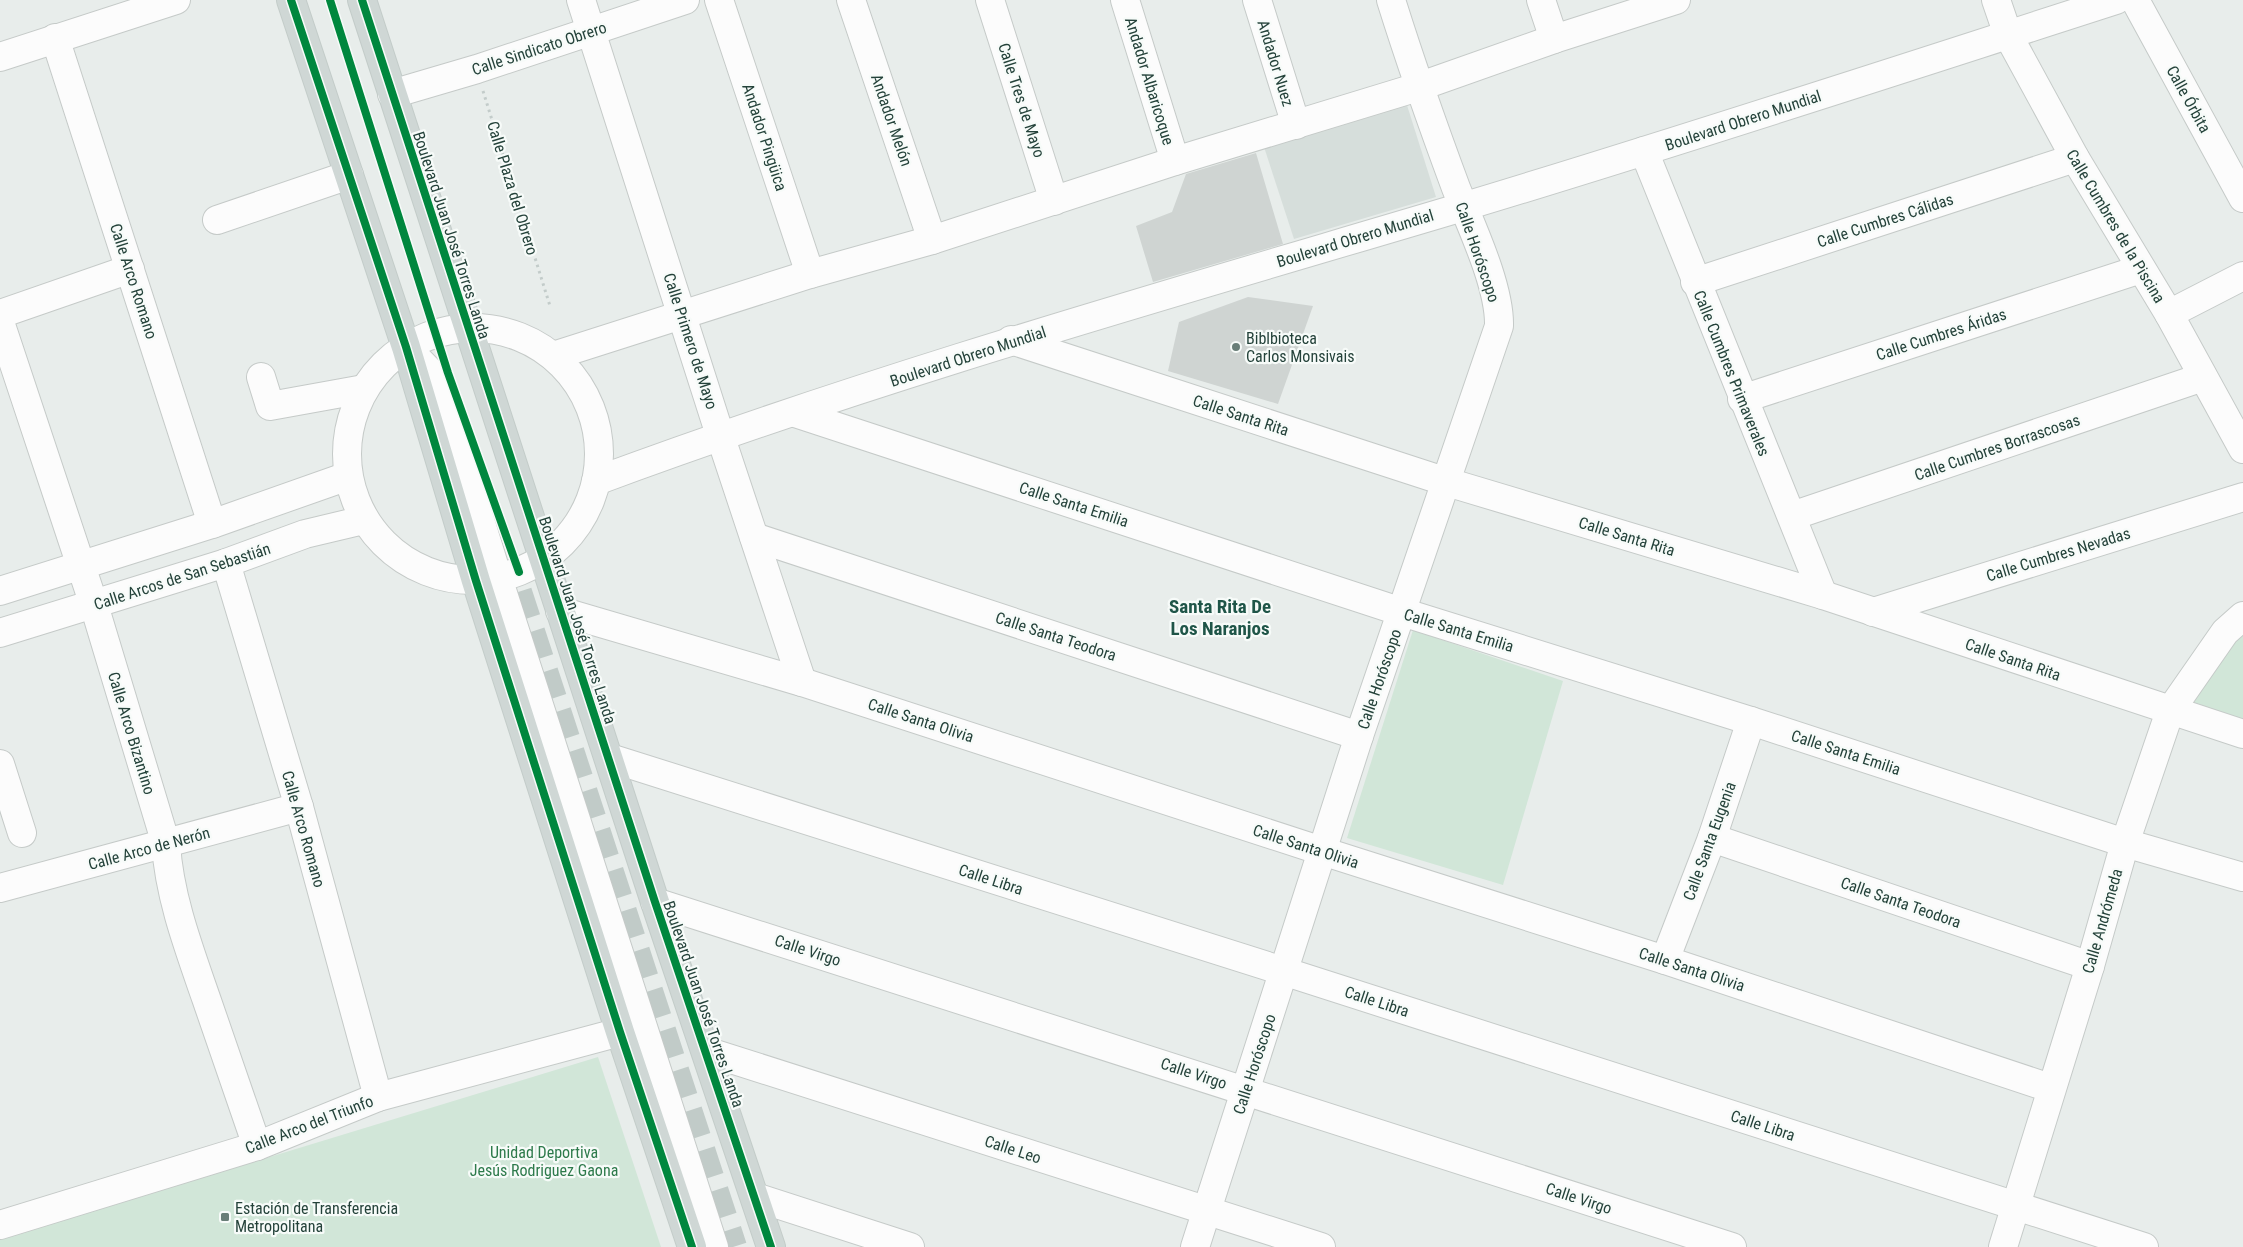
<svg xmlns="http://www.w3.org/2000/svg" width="2243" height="1247" font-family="'Roboto Condensed',sans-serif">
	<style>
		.built { fill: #d6dedb }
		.park { fill: #d1e6d8 }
		.building { fill: #cfd4d2 }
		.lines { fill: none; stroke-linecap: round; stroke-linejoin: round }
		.minor-tunnel { stroke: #c1cbc8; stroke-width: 28; stroke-dasharray: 28 14; stroke-linecap: butt }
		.minor-casing { stroke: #c5cac8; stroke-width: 30 }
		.major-casing { stroke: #c3ccc9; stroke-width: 30 }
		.path { stroke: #c3ccca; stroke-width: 3; stroke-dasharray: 2.5 4; stroke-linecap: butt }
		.minor { stroke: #fcfcfc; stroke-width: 28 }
		.major { stroke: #cfd7d5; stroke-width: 28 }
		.cycleway-casing { stroke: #f7fbf9; stroke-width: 11 }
		.cycleway { stroke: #00873e; stroke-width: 8 }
		.poi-dot { fill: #697e78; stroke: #f7fbf9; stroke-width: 2 }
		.labels { text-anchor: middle; stroke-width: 4.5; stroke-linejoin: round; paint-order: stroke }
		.street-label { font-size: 16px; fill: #24423a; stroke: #f7fbf9 }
		.poi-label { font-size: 16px; fill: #24423a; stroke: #f7fbf9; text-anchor: start }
		.park-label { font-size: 16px; fill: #2d7a4b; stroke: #f7fbf9 }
		.quarter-label { font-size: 19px; font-weight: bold; fill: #1f5548; stroke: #f7fbf9 }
	</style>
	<rect width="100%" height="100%" fill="#e8edeb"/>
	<path class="built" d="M1406 102 1436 197 1294 239 1264 147Z"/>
	<g class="park">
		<path d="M2243 626V727L2181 708Z"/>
		<path d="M1413 630 1563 681 1503 885 1347 838Z"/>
		<path d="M598 1057 661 1247H0V1239Z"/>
	</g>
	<g class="building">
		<path d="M1256 153 1283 244 1153 282 1136 226 1172 212 1186 174Z"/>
		<path d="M1248 297 1313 306 1278 404 1168 371 1179 322Z"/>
	</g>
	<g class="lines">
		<path class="minor-tunnel" d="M518 592 733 1247"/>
		<g class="minor-casing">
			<g id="minor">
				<path d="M581 0 720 435 802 682"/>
				<path d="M719 0 810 274"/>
				<path d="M851 0 932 240"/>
				<path d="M990 0 1054 201"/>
				<path d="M1125 0 1175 161"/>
				<path d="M1257 0 1296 125"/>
				<path d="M1541 0 1554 39"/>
				<path d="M1996 0 2008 35 2075 158 2169 314 2243 449"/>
				<path d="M2135 0 2243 198"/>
				<path d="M55 38 212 524"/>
				<path d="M0 57 176 0"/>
				<path d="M392 94 477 69 685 0"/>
				<path d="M1644 151 1823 595"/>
				<path d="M217 220 349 175"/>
				<path d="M1695 282 2075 158"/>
				<path d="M0 314 130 269"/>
				<path d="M2169 314 2243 276"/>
				<path d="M0 322 94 605 166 844C169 896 189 949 206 998 223 1048 240 1097 257 1146"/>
				<circle cx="473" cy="454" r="126"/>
				<path d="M1011 340 1447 482 1823 595 2243 734"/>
				<path d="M406 347 432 374 440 391 498 578 714 1247"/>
				<path d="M553 356 810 274 932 240 1175 161 1418 87 1554 39 1676 0"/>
				<path d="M261 377 270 406 364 389"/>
				<path d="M1742 399 2141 269"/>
				<path d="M795 413 1402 612 1751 721 2125 843 2243 877"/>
				<path d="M596 481C879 376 1170 294 1459 208 1679 142 1898 70 2116 0"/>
				<path d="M1792 516 2203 377"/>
				<path d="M754 537 1359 736"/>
				<path d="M226 563 299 807 378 1097"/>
				<path d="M0 591 212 524 348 476"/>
				<path d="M560 611 802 682 1322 851 1665 960 2050 1088"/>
				<path d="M1873 612 2243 497"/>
				<path d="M0 633 226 563 305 534 364 520"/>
				<path d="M610 758 1283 971 2144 1247"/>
				<path d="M0 764 22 833"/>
				<path d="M1712 838 2090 966"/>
				<path d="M0 888 299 807"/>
				<path d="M655 902 1732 1247"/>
				<path d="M1665 960 1712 838 1751 721"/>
				<path d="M706 1051 1321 1247"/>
				<path d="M755 1197 910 1247"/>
				<path d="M0 1225 257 1146 378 1097 620 1032"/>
				<path d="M1195 1247 1359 736 1499 326C1500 286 1471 226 1456 188 1433 126 1411 64 1391 0"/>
				<path d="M2003 1247 2090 966 2125 843 2170 711 2225 632 2243 616"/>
			</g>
		</g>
		<g class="major-casing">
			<g id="major">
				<path d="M291 0 406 347 476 581 620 1032 692 1247"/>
				<path d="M362 0 655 902 771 1247"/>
			</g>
		</g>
		<path class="path" d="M483 91 550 306"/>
		<use href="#minor" class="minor"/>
		<use href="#major" class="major"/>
		<g class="cycleway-casing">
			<g id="cycleway">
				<path d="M291 0 406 347 476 581 620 1032 692 1247"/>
				<path d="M330 0 448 373 519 572"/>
				<path d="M362 0 655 902 771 1247"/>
			</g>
		</g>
		<use href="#cycleway" class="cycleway"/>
	</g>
	<g class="poi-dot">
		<circle cx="1236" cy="347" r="5"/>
		<rect x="220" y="1212" width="10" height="10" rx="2.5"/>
	</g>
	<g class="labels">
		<g class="street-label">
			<text transform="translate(539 48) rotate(-18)" y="6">Calle Sindicato Obrero</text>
			<text transform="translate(1276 63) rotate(73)" y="6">Andador Nuez</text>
			<text transform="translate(1150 81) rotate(73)" y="6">Andador Albaricoque</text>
			<text transform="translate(2189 99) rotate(61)" y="6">Calle Órbita</text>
			<text transform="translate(1022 100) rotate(72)" y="6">Calle Tres de Mayo</text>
			<text transform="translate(892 120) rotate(71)" y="6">Andador Melón</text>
			<text transform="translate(1743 120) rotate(-18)" y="6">Boulevard Obrero Mundial</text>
			<text transform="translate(765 137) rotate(72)" y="6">Andador Pingüica</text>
			<text transform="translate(513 188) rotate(73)" y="6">Calle Plaza del Obrero</text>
			<text transform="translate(1885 220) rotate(-18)" y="6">Calle Cumbres Cálidas</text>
			<text transform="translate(2116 226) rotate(59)" y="6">Calle Cumbres de la Piscina</text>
			<text transform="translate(452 235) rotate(72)" y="6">Boulevard Juan José Torres Landa</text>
			<text transform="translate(1355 238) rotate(-17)" y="6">Boulevard Obrero Mundial</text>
			<text transform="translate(1478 252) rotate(71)" y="6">Calle Horóscopo</text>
			<text transform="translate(134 281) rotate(72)" y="6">Calle Arco Romano</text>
			<text transform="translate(1941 334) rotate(-18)" y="6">Calle Cumbres Áridas</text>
			<text transform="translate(691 341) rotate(72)" y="6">Calle Primero de Mayo</text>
			<text transform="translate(968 356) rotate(-18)" y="6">Boulevard Obrero Mundial</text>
			<text transform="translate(1732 373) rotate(68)" y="6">Calle Cumbres Primaverales</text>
			<text transform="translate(1241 415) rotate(18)" y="6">Calle Santa Rita</text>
			<text transform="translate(1997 447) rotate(-19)" y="6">Calle Cumbres Borrascosas</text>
			<text transform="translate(1074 504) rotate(18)" y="6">Calle Santa Emilia</text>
			<text transform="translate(1627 536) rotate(17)" y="6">Calle Santa Rita</text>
			<text transform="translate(2058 554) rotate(-17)" y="6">Calle Cumbres Nevadas</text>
			<text transform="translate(182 576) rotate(-18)" y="6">Calle Arcos de San Sebastián</text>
			<text transform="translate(578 620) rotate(72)" y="6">Boulevard Juan José Torres Landa</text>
			<text transform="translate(1459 630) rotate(17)" y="6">Calle Santa Emilia</text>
			<text transform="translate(1056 636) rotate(18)" y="6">Calle Santa Teodora</text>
			<text transform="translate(2013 659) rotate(19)" y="6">Calle Santa Rita</text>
			<text transform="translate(1379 679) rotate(-71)" y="6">Calle Horóscopo</text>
			<text transform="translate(921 720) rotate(18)" y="6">Calle Santa Olivia</text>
			<text transform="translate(132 733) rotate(73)" y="6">Calle Arco Bizantino</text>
			<text transform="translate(1846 752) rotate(18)" y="6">Calle Santa Emilia</text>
			<text transform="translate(304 829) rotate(74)" y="6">Calle Arco Romano</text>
			<text transform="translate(1709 841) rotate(-70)" y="6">Calle Santa Eugenia</text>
			<text transform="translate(1306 846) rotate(18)" y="6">Calle Santa Olivia</text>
			<text transform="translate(149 848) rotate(-15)" y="6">Calle Arco de Nerón</text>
			<text transform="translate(991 879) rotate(18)" y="6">Calle Libra</text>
			<text transform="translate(1901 902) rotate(19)" y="6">Calle Santa Teodora</text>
			<text transform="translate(2102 921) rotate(-74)" y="6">Calle Andrómeda</text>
			<text transform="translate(808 950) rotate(18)" y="6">Calle Virgo</text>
			<text transform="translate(1692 969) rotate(18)" y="6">Calle Santa Olivia</text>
			<text transform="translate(1377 1001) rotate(18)" y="6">Calle Libra</text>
			<text transform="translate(704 1004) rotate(71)" y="6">Boulevard Juan José Torres Landa</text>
			<text transform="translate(1254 1064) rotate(-72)" y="6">Calle Horóscopo</text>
			<text transform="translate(1194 1073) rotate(18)" y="6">Calle Virgo</text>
			<text transform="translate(309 1124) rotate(-21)" y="6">Calle Arco del Triunfo</text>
			<text transform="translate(1763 1125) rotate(18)" y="6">Calle Libra</text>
			<text transform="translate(1013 1149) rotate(18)" y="6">Calle Leo</text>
			<text transform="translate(1579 1198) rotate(18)" y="6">Calle Virgo</text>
		</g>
		<g class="poi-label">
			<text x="1246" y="344">Biblbioteca<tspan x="1246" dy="18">Carlos Monsivais</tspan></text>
			<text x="235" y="1214">Estación de Transferencia<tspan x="235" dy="18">Metropolitana</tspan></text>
		</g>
		<g class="park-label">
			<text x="544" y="1158">Unidad Deportiva<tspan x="544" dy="18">Jesús Rodriguez Gaona</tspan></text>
		</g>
		<g class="quarter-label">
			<text x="1220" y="613">Santa Rita De<tspan x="1220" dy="22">Los Naranjos</tspan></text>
		</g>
	</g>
</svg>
